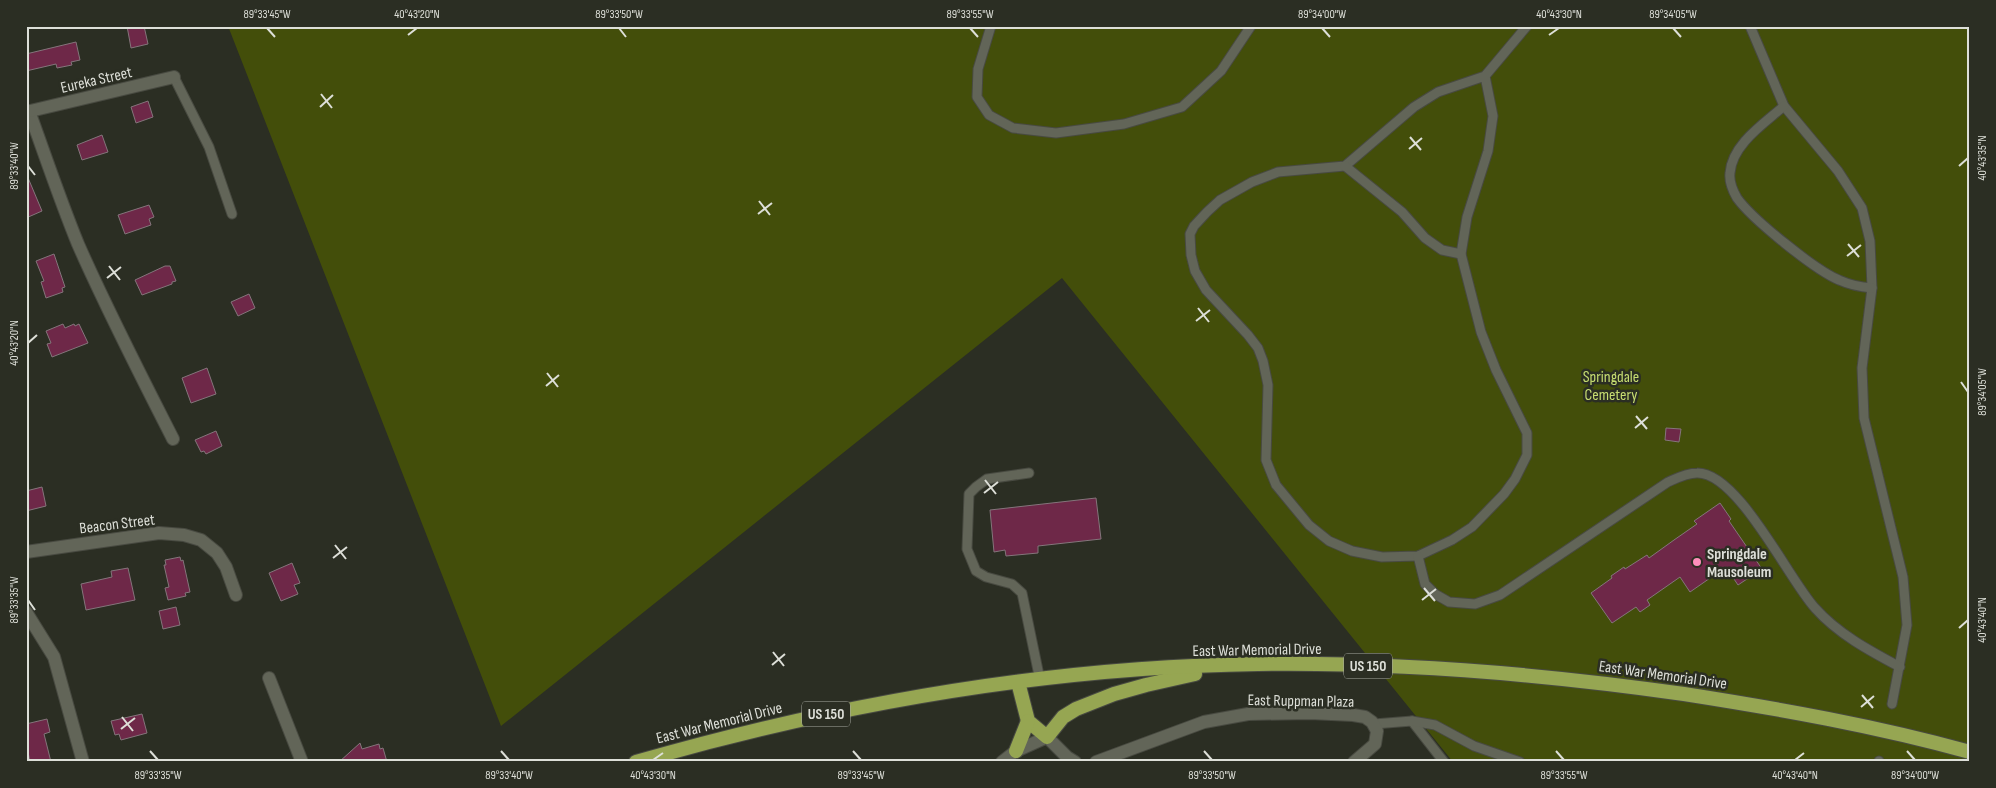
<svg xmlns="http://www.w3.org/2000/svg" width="1996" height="788" font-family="'Sofia Sans Condensed',sans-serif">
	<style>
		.green { fill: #434e0a }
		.building { fill: #6e2848; stroke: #84757b }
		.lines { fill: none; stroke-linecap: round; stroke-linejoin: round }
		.service-casing { stroke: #484a41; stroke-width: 11 }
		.minor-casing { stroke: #484a41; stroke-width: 14 }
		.tertiary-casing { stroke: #484a41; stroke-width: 14 }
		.trunk-casing { stroke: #484a41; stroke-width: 16 }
		.service { stroke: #626558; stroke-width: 9 }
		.minor { stroke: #626558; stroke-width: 12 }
		.tertiary { stroke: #626558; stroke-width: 12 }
		.trunk { stroke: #96a652; stroke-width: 14 }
		.ticks { fill: none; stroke: #dddfd8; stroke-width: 2 }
		.poi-dot { fill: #fe8ebc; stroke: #2b2e23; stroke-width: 2 }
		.labels { text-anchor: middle; stroke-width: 5; stroke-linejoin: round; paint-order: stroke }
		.shield { fill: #2b2e23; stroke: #a8aaa2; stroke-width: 1 }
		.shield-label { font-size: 15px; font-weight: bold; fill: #dddfd8 }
		.street-label { font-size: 16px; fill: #dddfd8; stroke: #2b2e23 }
		.park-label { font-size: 16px; fill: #c7dd71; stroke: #2b2e23 }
		.poi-label { font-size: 16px; font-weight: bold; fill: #dddfd8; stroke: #2b2e23; text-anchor: start }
		.neatline { fill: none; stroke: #dddfd8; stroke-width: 2 }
		.ticks-label { font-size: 12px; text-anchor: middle; fill: #dddfd8 }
	</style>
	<rect width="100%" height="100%" fill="#2b2e23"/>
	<path class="green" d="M228 26H1970V762H1453L1062 278 501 726Z"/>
	<g class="building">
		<path d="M127 26H144L148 44 131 48Z"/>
		<path d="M76 42 80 60 71 62 72 65 57 68 56 64 26 71V54Z"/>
		<path d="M148 101 153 117 136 123 131 107Z"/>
		<path d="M102 135 108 152 82 160 77 145Z"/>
		<path d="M26 173 42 211 26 218Z"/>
		<path d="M149 205 154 217 149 219 151 225 125 234 118 215Z"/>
		<path d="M54 254 65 287 62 288 63 292 46 298 41 282 44 281 36 261Z"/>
		<path d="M165 266H170L176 281 172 282V284L142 295 135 280Z"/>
		<path d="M249 294 255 308 238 316 231 302Z"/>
		<path d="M63 324 65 328 74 324 75 326 79 324 88 343 52 357 47 344 51 343 46 331Z"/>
		<path d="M207 368 216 394 191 403 182 378Z"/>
		<path d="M1666 428 1681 429 1679 442 1665 440Z"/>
		<path d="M216 431 222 446 206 454 204 451 201 452 195 440Z"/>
		<path d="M42 487 46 506 26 511V491Z"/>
		<path d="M1096 498 1101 539 1038 546V553L1006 556 1005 550 994 552 990 510Z"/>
		<path d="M1720 503 1731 519 1729 521 1762 569 1738 585 1726 567 1690 592 1680 577 1647 600 1650 605 1640 612 1636 607 1612 623 1591 593 1612 578 1611 576 1624 567 1625 569 1647 555 1649 558 1674 540 1697 524 1694 521Z"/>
		<path d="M180 557 181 561 183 560 190 592 185 593 186 596 168 600 165 588 169 587 164 565H166L165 560Z"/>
		<path d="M292 563 300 583 294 585 298 594 281 601 269 573Z"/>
		<path d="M128 568 135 600 86 610 81 584 112 577 111 571Z"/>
		<path d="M176 607 180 625 163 629 159 611Z"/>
		<path d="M142 714 147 733 121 740 119 734 115 735 111 721Z"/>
		<path d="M47 719 50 732 44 734 51 762H30L26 742V724Z"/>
		<path d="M360 743 362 749 379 744 380 749 383 748 387 762H339Z"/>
	</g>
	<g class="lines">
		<g class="service-casing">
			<g id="service">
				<path d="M991 26 978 69 977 97 989 115 1013 128 1056 133 1124 124 1182 107 1221 71 1251 26"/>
				<path d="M1750 26 1784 106 1838 171 1862 208 1870 241 1872 288 1862 368 1864 418 1903 577 1907 625 1892 704"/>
				<path d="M1485 76 1493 116 1488 151 1467 217 1461 254 1481 332 1496 370 1527 433V455L1515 479 1504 494 1472 527 1452 540 1418 556 1382 557 1352 551 1329 541 1309 525 1276 485 1266 460 1268 385 1263 361 1258 348 1248 335 1206 290 1195 271 1191 255 1190 234 1194 226 1207 212 1220 200 1252 182 1278 172 1345 166 1414 107 1438 92 1485 76 1527 26"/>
				<path d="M174 77 209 147 232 214"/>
				<path d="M1784 106C1765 123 1732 144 1730 173 1729 181 1733 191 1737 198 1752 219 1815 270 1839 280 1850 285 1860 287 1872 288"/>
				<path d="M1345 166 1402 212 1425 238 1442 250 1461 254"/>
				<path d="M1029 473 987 479 976 487 969 494 967 549 976 571 986 577 1012 584 1022 593 1040 680"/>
				<path d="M1418 556 1425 584 1435 594 1449 602 1475 604 1500 595 1668 482C1677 478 1687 473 1697 473 1738 472 1789 580 1815 608 1838 634 1870 651 1900 667"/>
				<path d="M1412 721 1444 762"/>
				<path d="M1374 724 1412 721 1435 725 1474 746 1520 762"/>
				<path d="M1879 762V761"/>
			</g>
		</g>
		<g class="minor-casing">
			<g id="minor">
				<path d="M29 111C45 155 60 200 78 244 107 310 140 374 173 439"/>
				<path d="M26 112 174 77"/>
				<path d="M26 552 159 533 184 535 201 540 217 553 226 567 236 595"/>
				<path d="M26 612 54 657 83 762"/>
				<path d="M269 678 302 762"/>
				<path d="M1047 737 1067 757 1075 762"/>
				<path d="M1096 762 1204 722 1248 714 1310 713 1353 715 1365 717 1372 722 1377 731 1375 744 1354 762"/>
			</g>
		</g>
		<g class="tertiary-casing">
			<path id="tertiary" d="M1002 762 1016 751 1047 737"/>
		</g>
		<g class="trunk-casing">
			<g id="trunk">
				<path d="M1018 682 1028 721 1047 737 1063 717 1076 709 1114 694 1146 685 1195 674"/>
				<path d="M1016 751 1028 721"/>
				<path d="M636 762C838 704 1047 667 1258 664 1400 662 1543 674 1684 694 1780 709 1876 726 1970 752"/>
			</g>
		</g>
		<use href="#service" class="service"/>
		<use href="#minor" class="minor"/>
		<use href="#tertiary" class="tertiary"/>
		<use href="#trunk" class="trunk"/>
	</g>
	<path class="ticks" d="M267 28 275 37M619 28 626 37M970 28 978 37M1322 28 1330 37M1673 28 1681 37M408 35 417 28M1549 35 1559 28M321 94 332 108M320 107 333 95M1410 137 1421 150M1409 149 1422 138M28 166 35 175M1959 166 1968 158M759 201 770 215M758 214 772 203M1848 244 1859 257M1847 256 1861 245M109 266 120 280M107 278 121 267M1198 308 1209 322M1196 321 1210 310M28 343 37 335M547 373 558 387M1961 382 1968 392M546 386 559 375M1636 416 1647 429M1635 428 1648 417M985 480 996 494M984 493 998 482M335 545 346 559M333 558 347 547M1424 588 1435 601M28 600 35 610M1422 600 1436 589M1959 628 1968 620M773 652 784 666M772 665 785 654M1862 695 1873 708M1861 707 1874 696M122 717 133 731M121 729 135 718M150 751 158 760M501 751 509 760M853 751 861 760M1204 751 1212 760M1556 751 1564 760M1907 751 1915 760M653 760 663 753M1795 760 1804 753"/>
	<circle class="poi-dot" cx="1697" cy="562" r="5"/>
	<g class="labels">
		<g class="shield">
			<rect x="1344" y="653.5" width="48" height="25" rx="4"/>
			<rect x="802" y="701.5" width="48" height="25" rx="4"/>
		</g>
		<g class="shield-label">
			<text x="1368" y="671">US 150</text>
			<text x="826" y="719">US 150</text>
		</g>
		<g class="street-label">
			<text transform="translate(96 79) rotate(-13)" y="6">Eureka Street</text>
			<text transform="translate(117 523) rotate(-7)" y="6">Beacon Street</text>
			<text transform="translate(1257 649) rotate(-1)" y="6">East War Memorial Drive</text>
			<text transform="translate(1663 674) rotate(8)" y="6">East War Memorial Drive</text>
			<text transform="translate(1301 700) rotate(1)" y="6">East Ruppman Plaza</text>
			<text transform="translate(719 722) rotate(-14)" y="6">East War Memorial Drive</text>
		</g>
		<g class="park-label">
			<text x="1611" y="382">Springdale<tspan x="1611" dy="18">Cemetery</tspan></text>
		</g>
		<g class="poi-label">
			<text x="1707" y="559">Springdale<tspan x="1707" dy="18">Mausoleum</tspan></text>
		</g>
	</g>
	<rect width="1996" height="788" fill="none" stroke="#2b2e23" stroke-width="55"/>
	<rect x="28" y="28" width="1940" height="732" class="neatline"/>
	<g class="ticks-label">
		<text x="267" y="18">89°33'45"W</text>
		<text x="417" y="18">40°43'20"N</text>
		<text x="619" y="18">89°33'50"W</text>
		<text x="970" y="18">89°33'55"W</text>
		<text x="1322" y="18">89°34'00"W</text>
		<text x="1559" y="18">40°43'30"N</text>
		<text x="1673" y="18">89°34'05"W</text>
		<text transform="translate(1982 158) rotate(-90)" y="4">40°43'35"N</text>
		<text transform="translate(14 166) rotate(-90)" y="4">89°33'40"W</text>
		<text transform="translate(14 343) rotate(-90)" y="4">40°43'20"N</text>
		<text transform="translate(1982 392) rotate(-90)" y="4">89°34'05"W</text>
		<text transform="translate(14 600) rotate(-90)" y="4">89°33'35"W</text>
		<text transform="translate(1982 620) rotate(-90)" y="4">40°43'40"N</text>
		<text x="158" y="779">89°33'35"W</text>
		<text x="509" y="779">89°33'40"W</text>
		<text x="653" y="779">40°43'30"N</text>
		<text x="861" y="779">89°33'45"W</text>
		<text x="1212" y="779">89°33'50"W</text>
		<text x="1564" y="779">89°33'55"W</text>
		<text x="1795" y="779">40°43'40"N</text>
		<text x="1915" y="779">89°34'00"W</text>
	</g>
</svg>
